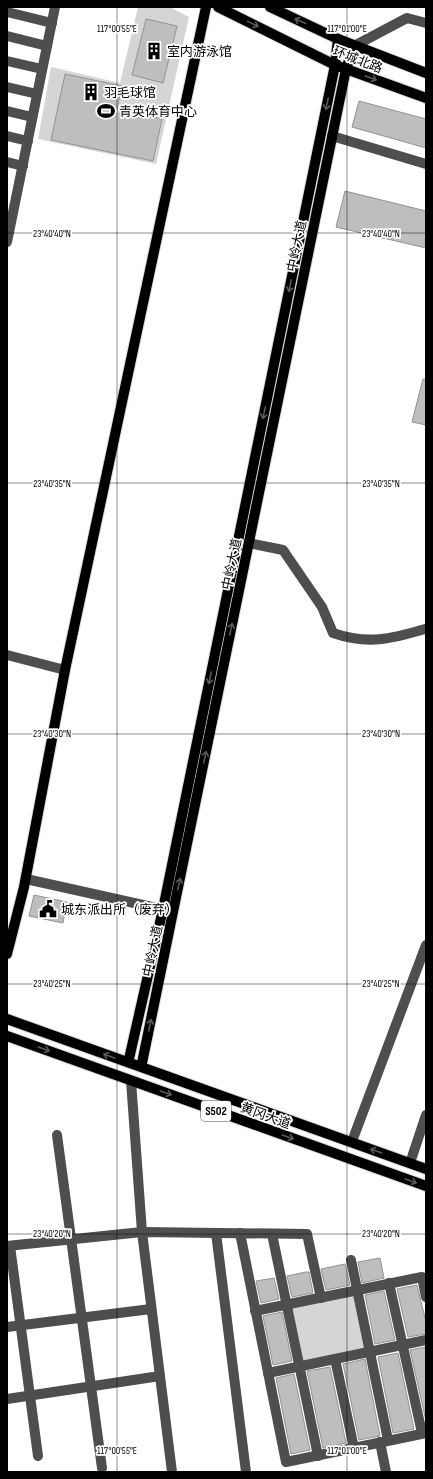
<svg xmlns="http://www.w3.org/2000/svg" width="433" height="1479" font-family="'Sofia Sans Condensed','Noto Sans SC',sans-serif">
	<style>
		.green { fill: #d5d5d5 }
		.building { fill: #bebebe; stroke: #929292 }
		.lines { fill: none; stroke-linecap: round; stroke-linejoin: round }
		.major-casing { stroke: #dbdbdb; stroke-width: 12 }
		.minor { stroke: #4e4e4e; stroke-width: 10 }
		.major { stroke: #000; stroke-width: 10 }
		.oneway { stroke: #595959 }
		.ticks { fill: none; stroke: #000; stroke-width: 1; stroke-opacity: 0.45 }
		.labels { text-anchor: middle; stroke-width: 3.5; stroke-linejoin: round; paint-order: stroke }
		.shield { fill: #fff; stroke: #4c4c4c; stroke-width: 1 }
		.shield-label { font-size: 12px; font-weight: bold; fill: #000 }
		.poi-label { font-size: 13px; fill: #000; stroke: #fff; text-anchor: start }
		.street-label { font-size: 13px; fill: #000; stroke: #fff }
		.ticks-label { font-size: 10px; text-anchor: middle; fill: #000; stroke: #fff; stroke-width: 3.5; stroke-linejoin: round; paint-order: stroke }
	</style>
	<rect width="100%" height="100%" fill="#fff"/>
	<g class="green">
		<path d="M138 7H170L189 17 156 164 38 139 51 67 120 83Z"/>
		<path d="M357 1291 370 1352 300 1367 286 1305Z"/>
	</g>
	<g class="building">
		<path d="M146 19 177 26 163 83 132 75Z"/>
		<path d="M65 74 122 86 117 109 162 119 153 161 51 140Z"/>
		<path d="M359 101 426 119V148L352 127Z"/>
		<path d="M345 191 426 211V248L336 227Z"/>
		<path d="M423 379H426V425L412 422Z"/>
		<path d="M34 895 67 902 63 923 29 916Z"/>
		<path d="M380 1258 384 1278 362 1283 358 1262Z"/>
		<path d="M345 1264 350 1285 326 1290 321 1269Z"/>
		<path d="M306 1272H309L313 1293 292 1297 287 1276Z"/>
		<path d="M274 1278 279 1299 261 1303 256 1281Z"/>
		<path d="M417 1285 426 1322V1334L408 1337 397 1289Z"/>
		<path d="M384 1291 395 1340 375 1344 365 1295Z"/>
		<path d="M282 1312 292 1361 273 1365 263 1316Z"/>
		<path d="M426 1347V1421L410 1350Z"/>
		<path d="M398 1353 414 1429 393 1433 378 1357Z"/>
		<path d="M365 1359 380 1436 359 1440 343 1364Z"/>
		<path d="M330 1367 346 1443 323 1448 307 1371Z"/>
		<path d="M294 1374 310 1450 291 1454 276 1378Z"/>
	</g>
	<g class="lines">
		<g class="major-casing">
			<g id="major">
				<path d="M218 7 335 65 426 98"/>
				<path d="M270 7 338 39 426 73"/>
				<path d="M7 954 24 887 65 670 206 7"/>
				<path d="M7 1019 426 1169"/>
				<path d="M7 1036 426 1186"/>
				<path d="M129 1059 163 909 335 65 338 39"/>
				<path d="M142 1063 346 69 354 46"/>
			</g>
		</g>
		<g class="minor">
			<path d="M7 12 52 23"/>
			<path d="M7 36 47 46"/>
			<path d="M354 46 407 18 426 23"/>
			<path d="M7 61 42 69"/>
			<path d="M7 87 37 94"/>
			<path d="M7 111 32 117"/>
			<path d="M7 136 28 141"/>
			<path d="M332 136 426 164"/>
			<path d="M7 162 23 166"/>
			<path d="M7 242 55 7"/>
			<path d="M249 543 283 550 322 607 333 633C368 645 391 639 425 629"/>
			<path d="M7 655 65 670"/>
			<path d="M26 879 170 911"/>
			<path d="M131 1081 142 1232 172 1472"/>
			<path d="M57 1135 102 1468"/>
			<path d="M354 1136 426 945"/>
			<path d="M412 1157 426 1115"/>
			<path d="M216 1233 246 1472"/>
			<path d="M240 1233 286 1462 426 1433"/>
			<path d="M272 1234 318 1456"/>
			<path d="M7 1246 142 1232 307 1234 321 1298"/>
			<path d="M10 1246 38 1456"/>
			<path d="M351 1260 388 1440"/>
			<path d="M389 1283 422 1433"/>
			<path d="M255 1311 422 1277 426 1297"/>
			<path d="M7 1327 151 1309"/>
			<path d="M335 1359 354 1448"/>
			<path d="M268 1373 426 1340"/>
			<path d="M7 1399 160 1376"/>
			<path d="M380 1442 386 1472"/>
		</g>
		<use href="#major" class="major"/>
	</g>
	<defs><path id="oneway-shaft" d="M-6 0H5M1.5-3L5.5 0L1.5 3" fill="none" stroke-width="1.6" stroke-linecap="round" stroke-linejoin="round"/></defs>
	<g class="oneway">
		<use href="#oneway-shaft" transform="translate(300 21) rotate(-155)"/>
		<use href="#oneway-shaft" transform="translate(253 24) rotate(26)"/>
		<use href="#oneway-shaft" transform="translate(371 78) rotate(20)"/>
		<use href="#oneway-shaft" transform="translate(327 104) rotate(102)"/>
		<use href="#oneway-shaft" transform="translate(290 286) rotate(102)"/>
		<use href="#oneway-shaft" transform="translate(264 413) rotate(102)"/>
		<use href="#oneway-shaft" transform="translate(231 629) rotate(-78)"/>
		<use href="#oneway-shaft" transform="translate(210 678) rotate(102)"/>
		<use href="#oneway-shaft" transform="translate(205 757) rotate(-78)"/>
		<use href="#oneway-shaft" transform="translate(179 884) rotate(-78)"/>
		<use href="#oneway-shaft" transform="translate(150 1025) rotate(-78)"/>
		<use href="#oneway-shaft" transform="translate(44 1049) rotate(20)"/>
		<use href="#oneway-shaft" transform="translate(109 1056) rotate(-160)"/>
		<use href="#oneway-shaft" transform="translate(166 1093) rotate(20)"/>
		<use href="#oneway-shaft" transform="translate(288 1137) rotate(20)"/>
		<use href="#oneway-shaft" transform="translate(376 1151) rotate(-160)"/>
		<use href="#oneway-shaft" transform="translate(411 1181) rotate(20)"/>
	</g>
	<path class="ticks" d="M117 7V1472M347 7V1472M7 233H426M7 483H426M7 734H426M7 984H426M7 1234H426"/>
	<defs>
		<g id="building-bare" transform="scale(1.38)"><path d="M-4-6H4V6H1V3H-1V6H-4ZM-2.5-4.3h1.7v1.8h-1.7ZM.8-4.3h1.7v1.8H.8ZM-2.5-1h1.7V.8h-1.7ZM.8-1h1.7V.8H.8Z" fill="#000" stroke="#fff" stroke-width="2.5" paint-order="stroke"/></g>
		<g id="stadium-bare" transform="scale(1.38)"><path d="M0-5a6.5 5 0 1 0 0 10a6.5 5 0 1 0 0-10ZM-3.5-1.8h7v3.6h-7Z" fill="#000" stroke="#fff" stroke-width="2.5" paint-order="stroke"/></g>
		<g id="civic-bare" transform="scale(1.38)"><path d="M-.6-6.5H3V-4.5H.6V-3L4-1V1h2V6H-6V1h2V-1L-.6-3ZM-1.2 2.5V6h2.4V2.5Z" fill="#000" stroke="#fff" stroke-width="2.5" paint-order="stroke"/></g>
	</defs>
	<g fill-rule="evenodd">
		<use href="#building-bare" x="154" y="51"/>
		<use href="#building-bare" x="91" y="92"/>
		<use href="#stadium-bare" x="106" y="111"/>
		<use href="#civic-bare" x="48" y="909"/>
	</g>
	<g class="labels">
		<rect class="shield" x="201" y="1101" width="30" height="20" rx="3"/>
		<g class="shield-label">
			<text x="216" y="1115">S502</text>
		</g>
		<g class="poi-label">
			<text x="167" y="56">室内游泳馆</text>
			<text x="104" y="97">羽毛球馆</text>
			<text x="119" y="116">青英体育中心</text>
			<text x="61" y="914">城东派出所（废弃）</text>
		</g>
		<g class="street-label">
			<text transform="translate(358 59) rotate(21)" y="5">环城北路</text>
			<text transform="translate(296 246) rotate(-78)" y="5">中岭大道</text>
			<text transform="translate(231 564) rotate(-78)" y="5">中岭大道</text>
			<text transform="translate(152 951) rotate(-78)" y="5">中岭大道</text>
			<text transform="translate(266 1115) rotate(20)" y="5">黄冈大道</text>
		</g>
	</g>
	<g class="ticks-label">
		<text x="117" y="32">117°00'55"E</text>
		<text x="347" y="32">117°01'00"E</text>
		<text x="52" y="237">23°40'40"N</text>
		<text x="381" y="237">23°40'40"N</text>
		<text x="52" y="487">23°40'35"N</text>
		<text x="381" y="487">23°40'35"N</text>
		<text x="52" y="737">23°40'30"N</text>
		<text x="381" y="737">23°40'30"N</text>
		<text x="52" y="987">23°40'25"N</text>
		<text x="381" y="987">23°40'25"N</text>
		<text x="52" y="1237">23°40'20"N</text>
		<text x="381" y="1237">23°40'20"N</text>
		<text x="117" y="1454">117°00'55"E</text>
		<text x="347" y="1454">117°01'00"E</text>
	</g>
	<rect width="433" height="1479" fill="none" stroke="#000000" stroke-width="16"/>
</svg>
